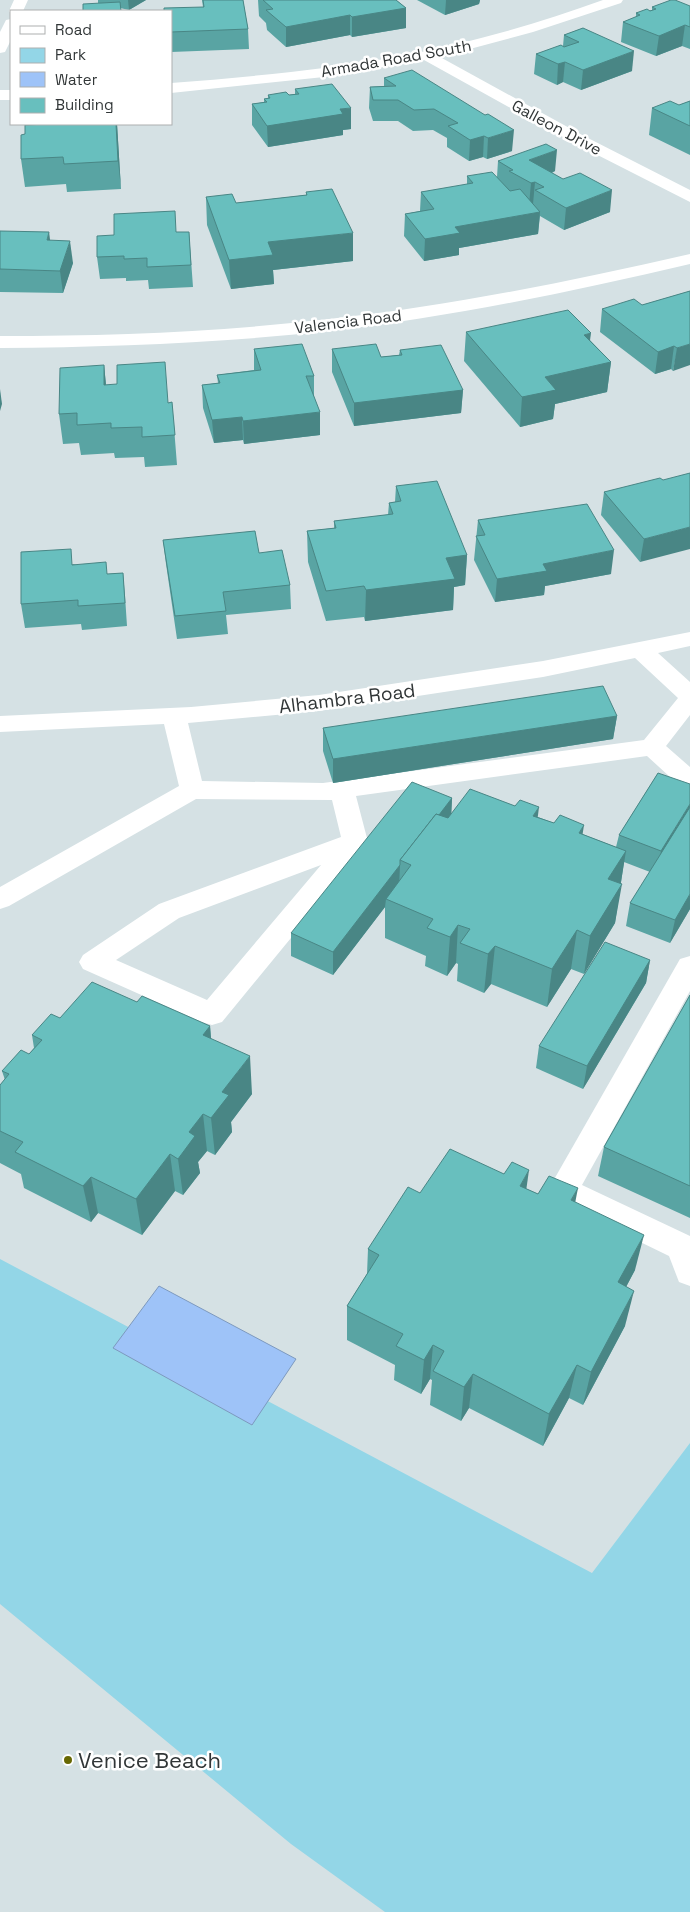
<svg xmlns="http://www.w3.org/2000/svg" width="690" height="1912" font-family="'Space Grotesk',sans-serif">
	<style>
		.green { fill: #93d6e7 }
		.water { fill: #9ec3f8; stroke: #7d99be }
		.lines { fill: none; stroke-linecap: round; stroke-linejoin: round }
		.minor { fill: #fff; fill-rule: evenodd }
		.wall { fill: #59a4a3 }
		.shaded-wall { fill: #498685 }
		.building { fill: #68bfbe; stroke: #498685 }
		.poi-dot { fill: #676803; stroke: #fff; stroke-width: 2 }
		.labels { text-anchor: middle; stroke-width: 5; stroke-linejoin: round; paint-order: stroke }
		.far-street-label { font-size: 16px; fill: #313637; stroke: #fff }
		.street-label { font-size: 19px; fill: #313637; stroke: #fff }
		.near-poi-label { font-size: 22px; fill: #313637; stroke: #fff; text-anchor: start }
	</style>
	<rect width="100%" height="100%" fill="#d5e1e4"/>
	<path class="green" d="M0 1259 592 1573 690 1443V1912H385L291 1844 0 1604Z"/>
	<path class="water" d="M159 1286 296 1359 252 1425 113 1348Z"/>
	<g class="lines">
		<g class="minor">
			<path d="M14 0H28L23 11H11V14L9 11Z"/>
			<path d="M603 0H623L621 3 533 32 440 57 584 136 690 190V202L572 142 424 60 324 77 171 93V83C248 77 325 70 401 56 470 43 537 24 603 0Z"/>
			<path d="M11 19V40L5 52 0 53V32L6 20Z"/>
			<rect x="0" y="90" width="11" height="10"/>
			<path d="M690 254V264C571 292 451 317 329 331 220 343 110 347 0 348V336C110 336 220 332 329 319 451 306 571 281 690 254Z"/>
			<path d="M690 632V646L658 653 690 682V715L666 746 690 767V790L681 787 647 756 356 796 368 842 364 849 222 1022 212 1025 202 1022 83 969 79 962 83 955 159 904 341 837 332 800 196 799 9 906 0 909V887L179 786 164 724 0 732V716L191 707 319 695 543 661ZM635 658 678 698 644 740 323 783 202 781 188 723 319 711 543 677ZM321 865 207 1000 116 960 179 918Z"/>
			<path d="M690 956V991L582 1185 690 1236V1286L679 1282 669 1256 552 1199 548 1190 680 959Z"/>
		</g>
	</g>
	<g class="wall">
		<path d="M98 0H146L129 10 98 3Z"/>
		<path d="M202 0H243L248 29 249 49 171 52V11L203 7Z"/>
		<path d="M258 0H396L406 8V28L352 37 350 35 286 47 267 30 266 23 259 16Z"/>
		<path d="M417 0H480L479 4 445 15Z"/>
		<path d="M690 6V49L682 46 656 56 621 42 623 22 636 17V13L652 10V7Z"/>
		<path d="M583 28 632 71 581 90 563 82 557 85 534 74 536 54 563 46 564 35Z"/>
		<path d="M384 78 512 151 487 159 483 157 469 161 447 147V138L433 130 413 131 398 121H373L369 108 370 87 384 86Z"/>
		<path d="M295 89 351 129 343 130V135L268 147 252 125V104L264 102V99L268 98V95H289L295 94Z"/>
		<path d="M690 101V155L649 135 652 108 679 105Z"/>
		<path d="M48 124H117L121 189 67 192 66 184 25 187 21 159 25 134Z"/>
		<path d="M498 161 555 171 552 173 610 212 564 230 540 216 538 234 459 248V255L424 261 404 236 405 214 420 211 421 192 467 185V176L497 177Z"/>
		<path d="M306 192 353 261 273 270 274 284 231 289 207 225 206 197 236 203 306 195Z"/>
		<path d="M0 231 50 240 73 263 63 293 0 292Z"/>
		<path d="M176 232H189L193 287 149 289 148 280 126 281V278L100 279 97 257Z"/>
		<path d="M690 291 673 371 671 369 655 374 600 332 602 309 642 305Z"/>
		<path d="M466 332 590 340 611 362 607 392 555 404 553 419 520 427 464 361Z"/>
		<path d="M254 349 314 376V397L320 435 244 444 243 440 214 443 203 408 202 385 218 383 217 375 254 370Z"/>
		<path d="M332 349 381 357 399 355 400 350 463 390 461 413 354 426 332 372Z"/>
		<path d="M104 365 106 385 169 403 172 402 177 465 145 467 144 457 115 458 114 453 81 455 79 443 63 444 59 414Z"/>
		<path d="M663 480 640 562 601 515 604 492Z"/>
		<path d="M396 486 467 555 465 585 454 587 453 610 365 621 364 617 326 621 308 562 307 531 334 528V521L388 515 389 503 395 502Z"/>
		<path d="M478 520 611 574 545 586 544 595 495 602 474 560Z"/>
		<path d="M163 540 259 553 290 585 291 609 226 615 228 634 177 639 166 564Z"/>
		<path d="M73 564 108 574 123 573 125 596 127 626 82 630 81 624 25 628 21 604Z"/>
		<path d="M617 716 613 739 333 783 323 751V728Z"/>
		<path d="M658 773 690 909 670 943 626 926 630 903 650 872 624 862 615 923 584 974 571 969 547 1007 491 984 484 993 457 981 458 964 456 963 447 976 425 966 426 956 385 938V907L333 975 291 956V933L452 798 451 814 538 817 616 847 619 835Z"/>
		<path d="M650 960 646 983 583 1089 536 1068 539 1046Z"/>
		<path d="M690 995V1218L598 1176 604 1147Z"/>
		<path d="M137 1002 210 1026 211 1038 252 1094 231 1122 232 1132 215 1155 207 1151 198 1162 200 1173 183 1195 175 1191 142 1235 98 1213 91 1222 24 1188 21 1174 0 1163V1085L5 1080 2 1071 29 1054 34 1048 32 1035 60 1018Z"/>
		<path d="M527 1189 538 1194 575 1202 635 1270 626 1287 625 1326 583 1405 569 1398 543 1446 469 1408 461 1421 430 1405 432 1380 430 1379 421 1394 394 1380 395 1365 347 1340V1306L367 1274 368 1249 420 1193Z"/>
	</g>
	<g class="shaded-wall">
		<path d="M128 0H146L129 10Z"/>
		<path d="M446 0H480L479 4 445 15Z"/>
		<path d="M406 8V28L352 37V17Z"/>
		<path d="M350 15V35L286 47V27Z"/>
		<path d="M685 25 682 46 656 56 659 36Z"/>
		<path d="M634 51 632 71 581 90 583 70Z"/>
		<path d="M565 62 563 82 557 85 558 64Z"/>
		<path d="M351 108V129L343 130V135L268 147 267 126 340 109Z"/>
		<path d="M116 124H117L121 189 118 161Z"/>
		<path d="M514 130 512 151 487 159 488 138Z"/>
		<path d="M484 136 483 157 469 161 470 140Z"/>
		<path d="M557 150 555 171 527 181 529 160Z"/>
		<path d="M535 182 533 204 529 205 531 183Z"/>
		<path d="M612 190 610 212 564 230 566 208Z"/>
		<path d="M540 212 538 234 459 248V255L424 261 425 239 455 227Z"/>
		<path d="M49 232 52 254 47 240Z"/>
		<path d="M353 233V261L273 270 274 284 231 289 229 260 268 242Z"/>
		<path d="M70 241 73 263 63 293 60 271Z"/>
		<path d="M591 333 587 363 584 335Z"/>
		<path d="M690 344V365L673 371 677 348Z"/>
		<path d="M674 346 671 369 655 374 658 352Z"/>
		<path d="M611 362 607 392 555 404 553 419 520 427 522 397 545 377Z"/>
		<path d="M104 365 107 395 104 385Z"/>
		<path d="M0 389 2 404 0 411Z"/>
		<path d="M463 390 461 413 354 426V403Z"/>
		<path d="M320 412V435L244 444 243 421Z"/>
		<path d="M242 417 243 440 214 443 212 420Z"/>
		<path d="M690 527V549L640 562 644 539Z"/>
		<path d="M614 550 611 574 545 586 544 595 495 602 497 579 543 564Z"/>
		<path d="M467 555 465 585 454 587 453 610 365 621 366 590 446 558Z"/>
		<path d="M617 716 613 739 333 783V759Z"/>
		<path d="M452 798 451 822 411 865 403 861Z"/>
		<path d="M690 804V820L657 875 661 851Z"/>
		<path d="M539 807 534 846 533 816Z"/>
		<path d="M584 825 578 864 579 833Z"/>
		<path d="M626 851 620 888 622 884 615 923 584 974 590 936 608 879Z"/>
		<path d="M400 865 399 888 386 899 385 907 333 975V952Z"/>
		<path d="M690 894V909L670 943 675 920Z"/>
		<path d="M458 925 456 963 447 976 450 937Z"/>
		<path d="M577 930 571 969 547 1007 552 969Z"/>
		<path d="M495 946 491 984 484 993 488 954Z"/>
		<path d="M650 960 646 983 583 1089 587 1066Z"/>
		<path d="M210 1026 213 1064 203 1035Z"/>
		<path d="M250 1056 252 1094 231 1122 232 1132 215 1155 211 1118 222 1092Z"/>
		<path d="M203 1114 207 1151 198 1162 200 1173 183 1195 178 1159 189 1132Z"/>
		<path d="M170 1154 175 1191 142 1235 136 1199Z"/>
		<path d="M529 1170 524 1206 520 1186Z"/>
		<path d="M91 1177 98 1213 91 1222 83 1186Z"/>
		<path d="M578 1188 571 1224V1200Z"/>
		<path d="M644 1235 635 1270 610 1317 618 1282Z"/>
		<path d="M634 1291 625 1326 583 1405 591 1372Z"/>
		<path d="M433 1345 430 1379 421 1394 424 1360Z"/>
		<path d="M577 1365 569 1398 543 1446 549 1414Z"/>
		<path d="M473 1374 469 1408 461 1421 464 1387Z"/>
	</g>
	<g class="building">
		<path d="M203 0H243L248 29 171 32V11H164V8L204 7Z"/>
		<path d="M263 0H396L406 8 352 17 350 15 286 27 266 10 273 9Z"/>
		<path d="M671 0H675L690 6V27L685 25 659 36 623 22 640 15 636 13 647 9 650 11 656 9 652 7Z"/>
		<path d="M120 2 121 11H83V4Z"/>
		<path d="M583 28 634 51 583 70 565 62 558 64 536 54 561 45 564 47 579 42 564 35Z"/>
		<path d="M412 70 485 115 488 114 514 130 488 138 484 136 470 140 448 126 458 123 434 109 414 110 398 100H373L370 87 396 86 384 78Z"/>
		<path d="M332 84 351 108 340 109 343 114 267 126 252 104 267 102 264 99 270 98 268 95 286 92 289 95 299 94 295 89Z"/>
		<path d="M670 101 679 105 690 101V126L652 108Z"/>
		<path d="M48 124H116L118 161 64 164 63 157 21 159V135L25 134V125Z"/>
		<path d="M546 144 557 150 529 160 563 179 580 173 612 190 566 208 535 190 544 187 535 182 531 183 509 171 513 170 498 161Z"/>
		<path d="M492 172 510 191 520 189 540 212 455 227 460 233 425 239 405 214 434 209 421 192 473 183 467 176Z"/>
		<path d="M332 189 353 233 268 242 273 255 229 260 206 197 232 194 236 203 307 195 306 192Z"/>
		<path d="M175 211 176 232H189L191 265 147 267V258L124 259V256L97 257V236L114 235V214Z"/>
		<path d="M0 231 49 232 47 240 70 241 60 271 0 269Z"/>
		<path d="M690 291V344L677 348 674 346 658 352 602 309 634 299 642 305Z"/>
		<path d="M568 310 591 333 584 335 611 362 545 377 556 390 522 397 466 332Z"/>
		<path d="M302 344 314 376H306L320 412 243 421 242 417 212 420 202 385 220 383 217 375 261 370 254 349Z"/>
		<path d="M376 344 381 357 402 355 400 350 441 345 463 390 354 403 332 349Z"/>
		<path d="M165 362 168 403 172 402 175 435 142 437V427L111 428V423L77 425V413L59 414 60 368 104 365V385L117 384V365Z"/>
		<path d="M690 473V527L644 539 604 492 660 478 663 480Z"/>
		<path d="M437 481 467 555 446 558 455 579 366 590 364 586 326 591 307 531 336 528 334 521 393 514 389 503 401 501 396 486Z"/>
		<path d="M587 504 614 550 543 564 547 571 497 579 476 536 485 535 478 520Z"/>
		<path d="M255 531 259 553 282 550 290 585 223 592 226 611 175 616 163 540Z"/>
		<path d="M71 549 72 565 106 562 107 574 123 573 125 603 78 606V600L21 604V552Z"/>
		<path d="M603 686 617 716 333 759 323 728Z"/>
		<path d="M658 773 690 784V804L661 851 619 835Z"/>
		<path d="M412 782 452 798 439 815 436 814 400 860V865L333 952 291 933Z"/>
		<path d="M470 789 515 806 520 800 539 807 533 816 554 823 560 815 584 825 579 833 626 851 608 879 622 884 590 936 577 930 552 969 495 946 488 954 460 943 470 929 458 925 450 937 427 928 433 919 386 899 411 865 400 860 436 814 448 818Z"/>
		<path d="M690 807V894L675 920 630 903Z"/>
		<path d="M605 942 650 960 587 1066 539 1046Z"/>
		<path d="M92 982 137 1002 142 996 210 1026 203 1035 250 1056 222 1092 229 1095 211 1118 203 1114 189 1132 195 1136 178 1159 170 1154 136 1199 91 1177 83 1186 15 1152 23 1142 0 1131V1085L9 1074 2 1071 21 1050 29 1054 42 1040 32 1035 51 1014 60 1018Z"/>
		<path d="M690 995V1186L604 1147Z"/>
		<path d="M450 1149 504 1174 512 1162 529 1170 520 1186 538 1194 549 1176 578 1188 571 1200 644 1235 618 1282 634 1291 591 1372 577 1365 549 1414 473 1374 464 1387 433 1371 444 1351 433 1345 424 1360 396 1346 403 1334 347 1306 379 1255 368 1249 408 1187 420 1193Z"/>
	</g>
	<circle class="poi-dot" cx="68" cy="1760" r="5"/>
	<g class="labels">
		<g class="far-street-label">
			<text transform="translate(396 58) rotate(-10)" y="6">Armada Road South</text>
			<text transform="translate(557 127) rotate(28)" y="6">Galleon Drive</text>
			<text transform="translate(348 321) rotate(-7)" y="6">Valencia Road</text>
		</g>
		<g class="street-label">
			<text transform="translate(347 698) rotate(-7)" y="7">Alhambra Road</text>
		</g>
		<g class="near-poi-label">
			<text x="78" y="1768">Venice Beach</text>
		</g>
	</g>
	<rect x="10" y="10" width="162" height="115" fill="#ffffff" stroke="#adafaf"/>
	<rect x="20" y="26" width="25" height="8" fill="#ffffff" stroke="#adafaf"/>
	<text x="55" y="35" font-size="15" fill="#313637">Road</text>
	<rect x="20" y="48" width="25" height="15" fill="#93d6e7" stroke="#adafaf"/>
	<text x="55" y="60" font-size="15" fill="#313637">Park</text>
	<rect x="20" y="72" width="25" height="15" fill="#9ec3f8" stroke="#adafaf"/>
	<text x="55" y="85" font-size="15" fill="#313637">Water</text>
	<rect x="20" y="98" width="25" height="15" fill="#68bfbe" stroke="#adafaf"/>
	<text x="55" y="110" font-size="15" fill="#313637">Building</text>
</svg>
